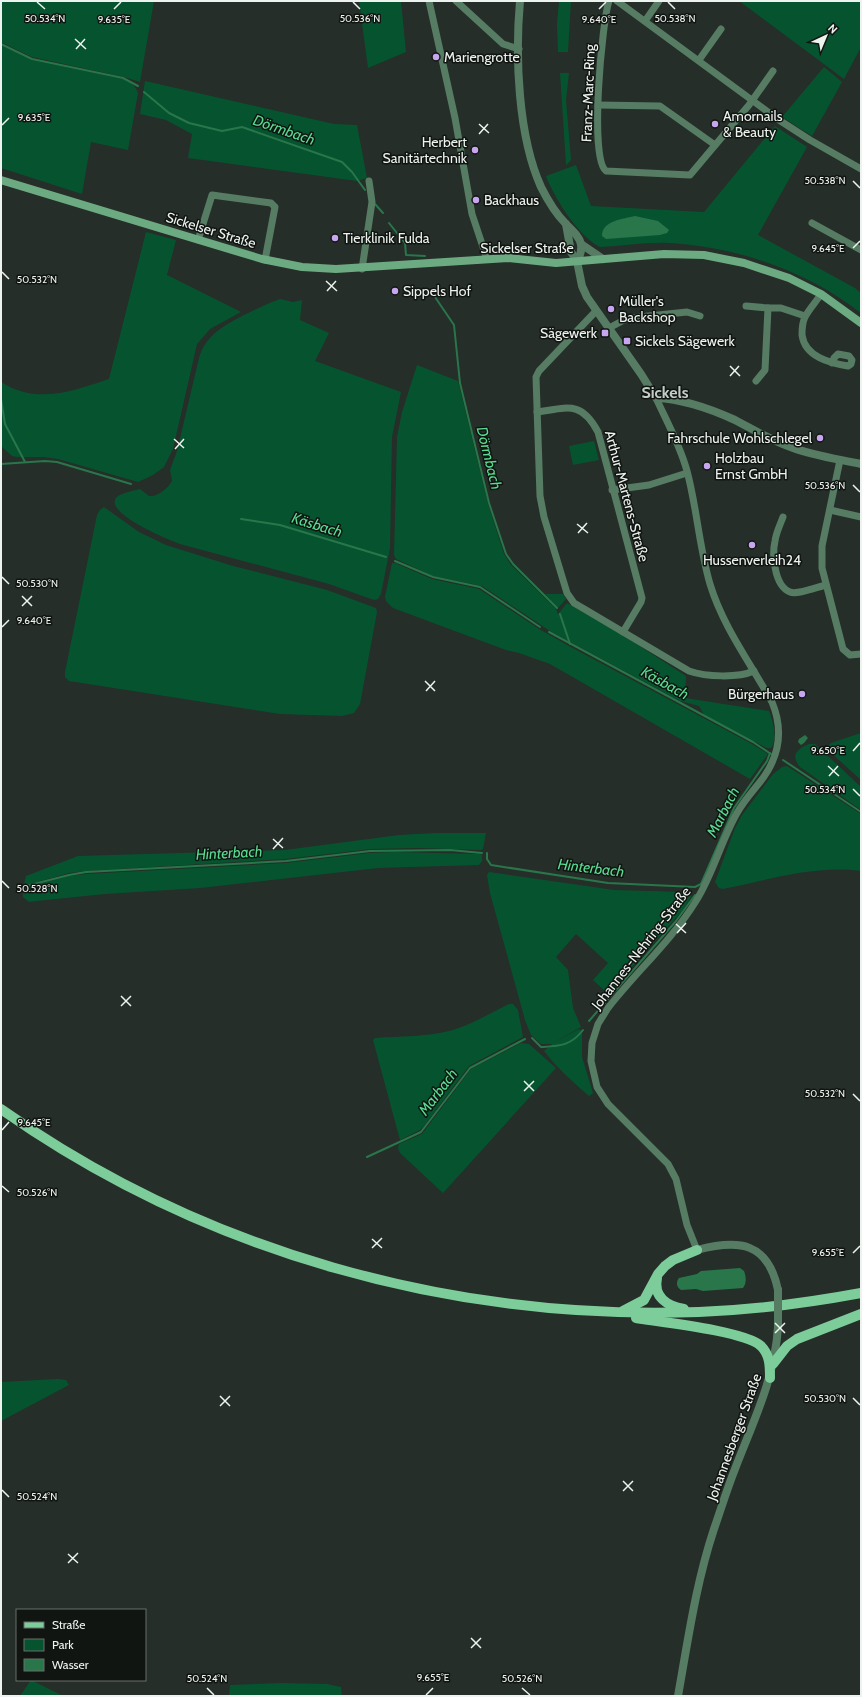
<svg xmlns="http://www.w3.org/2000/svg" width="862" height="1697" font-family="Cabin,sans-serif">
	<style>
		.green { fill: #06542f }
		.water { fill: #29764b }
		.lines { fill: none; stroke-linecap: round; stroke-linejoin: round }
		.stream { stroke: #29764b; stroke-width: 2 }
		.minor { stroke: #567c63; stroke-width: 7 }
		.tertiary { stroke: #567c63; stroke-width: 8 }
		.secondary { stroke: #6caa82; stroke-width: 8 }
		.primary { stroke: #7ccd9a; stroke-width: 10 }
		.tertiary-bridge { stroke: #567c63; stroke-width: 8 }
		.ticks { fill: none; stroke: #edf3ef; stroke-width: 1.5 }
		.poi-dot { fill: #c8a6ef; stroke: #111512; stroke-width: 1.5 }
		.labels { text-anchor: middle; stroke-width: 3; stroke-linejoin: round; paint-order: stroke }
		.poi-label { font-size: 14px; fill: #edf3ef; stroke: #111512; text-anchor: start }
		.street-label { font-size: 14px; fill: #edf3ef; stroke: #111512 }
		.water-label { font-size: 15px; font-style: italic; fill: #59dc92; stroke: #111512 }
		.quarter-label { font-size: 16px; font-weight: bold; fill: #c3cdc6; stroke: #111512 }
		.ticks-label { font-size: 10px; text-anchor: middle; fill: #edf3ef; stroke: #111512; stroke-width: 3; stroke-linejoin: round; paint-order: stroke }
	</style>
	<rect width="100%" height="100%" fill="#252e28"/>
	<g class="green">
		<path d="M1 1H154L140 82 124 77 32 57 1 42Z"/>
		<path d="M359 1H401L406 52 368 68Z"/>
		<path d="M559 1H571L568 52H558L557 24Z"/>
		<path d="M739 1H861V47L844 79Z"/>
		<path d="M1 45 32 60 123 79C130 82 135 85 138 93L128 150 91 142 82 194 1 168Z"/>
		<path d="M824 67 842 82 812 136 782 117Z"/>
		<path d="M560 73H569L566 100 571 160 566 165Z"/>
		<path d="M145 81 334 124 357 125 367 178 357 181 188 158 192 134 166 120 140 114Z"/>
		<path d="M775 126 807 147 758 235 855 288 861 293V313C807 271 738 247 670 243 647 242 623 246 600 247 578 236 555 199 546 176L576 165 591 206 704 212Z"/>
		<path d="M146 232 176 240 167 275 241 312 210 329 197 344 173 449 164 467 153 475 138 482 58 459 44 457H17L12 456 1 446V382C36 405 73 391 109 379Z"/>
		<path d="M280 299 293 302 302 300 300 320 329 333 315 361 401 392 392 437 390 548 381 594 378 599 374 600 329 584 180 544C169 540 110 516 115 500 117 493 134 491 140 489L149 496C158 497 168 488 172 481L170 470 177 451 199 358C206 334 225 325 246 314 257 309 268 303 280 299Z"/>
		<path d="M417 365 458 381 488 504 504 554 511 565 556 609 558 614 567 603 621 634 686 676 685 698 769 711C773 721 778 739 771 748H767L704 715 699 706 680 701 550 631 482 586 433 576 396 559 394 555 397 437 402 412Z"/>
		<path d="M594 441 599 460 573 465 569 446Z"/>
		<path d="M104 507 139 532 166 545 233 566 327 590 376 608 377 612 360 704 354 713 342 716 280 714 69 681 65 677V672L97 515 100 510Z"/>
		<path d="M392 563H395L432 579 479 589 539 629 569 646 752 744 768 754 750 779 550 664 519 653 506 650 393 608 386 601 385 597Z"/>
		<path d="M545 594H563L566 599 558 608Z"/>
		<path d="M861 733V780L827 749 828 746 831 743Z"/>
		<path d="M809 744H815L861 787V810L800 767C790 755 797 749 809 744Z"/>
		<path d="M787 766 861 814V871C814 865 768 880 723 889L719 888 715 882 735 828 742 815 773 774 782 767Z"/>
		<path d="M435 833H486L483 849 481 850 418 848 371 849 285 859 86 871 69 873 26 885 24 884 26 876 78 856 285 850 399 835Z"/>
		<path d="M393 852 480 854 482 855V861L479 865 378 868 200 888 105 894 36 901 29 902 23 897V891L27 887 69 876 86 874 286 863 370 853Z"/>
		<path d="M489 872 614 890 685 892 691 894V897L683 910 608 994 593 980 608 963 576 934 556 957 568 970 573 1008 581 1027 553 1043 579 1029 582 1031V1057L593 1093 589 1096C573 1082 557 1068 544 1051L552 1044H541L531 1035 525 1020 490 893 487 875Z"/>
		<path d="M509 1004H513L518 1010 523 1037 469 1066 424 1126 420 1130 400 1140 373 1040 375 1038C400 1036 428 1037 453 1030 473 1024 490 1013 509 1004Z"/>
		<path d="M521 1043 529 1044 556 1068 443 1193 400 1153 398 1148 399 1144 422 1134 471 1069Z"/>
		<path d="M58 1379 66 1380 69 1385 1 1421V1382Z"/>
		<path d="M31 1680 63 1696H20Z"/>
		<path d="M282 1683 327 1684 341 1687 342 1696H229L230 1685Z"/>
	</g>
	<g class="water">
		<path d="M635 216 658 221 669 230 667 233 660 235 606 239 602 236C602 220 624 219 635 216Z"/>
		<path d="M805 735 808 738 804 743 801 745 798 742 799 739Z"/>
		<path d="M740 1268 744 1271C746 1276 747 1283 743 1288L703 1291 696 1289 681 1290C676 1287 676 1282 679 1278L697 1274 701 1271Z"/>
	</g>
	<g class="lines">
		<g class="stream">
			<path d="M1 44 32 59 123 78 138 86"/>
			<path d="M144 92 169 113 189 123 222 131 242 127 342 162 352 172 365 190"/>
			<path d="M375 204 383 213"/>
			<path d="M389 223 405 243 406 255 425 256"/>
			<path d="M435 297 454 325 460 383 466 408 489 503 506 554 513 564 557 608"/>
			<path d="M1 399 5 424 25 462"/>
			<path d="M1 464 45 461 57 462 131 484"/>
			<path d="M241 519 280 525 386 557"/>
			<path d="M395 561 433 577 480 587 540 627"/>
			<path d="M560 614 570 644"/>
			<path d="M549 632 753 742 771 754"/>
			<path d="M783 760 861 812"/>
			<path d="M487 853V859L491 865 608 883 695 887 701 884 734 808 767 761 770 753"/>
			<path d="M26 886 69 875 86 872 286 861 370 851 450 850 482 853"/>
			<path d="M589 1021 676 921 695 895"/>
			<path d="M532 1038 541 1047C559 1046 571 1046 583 1030"/>
			<path d="M367 1157 421 1132 470 1068 525 1039"/>
		</g>
		<g class="minor">
			<path d="M429 1 455 118 472 214 487 259"/>
			<path d="M456 1 503 44 519 49"/>
			<path d="M609 1C602 22 589 159 606 171L690 175 749 105 773 71"/>
			<path d="M617 1 779 120 810 140 861 169"/>
			<path d="M645 21 659 1"/>
			<path d="M699 60 721 29"/>
			<path d="M598 105 660 106 715 145"/>
			<path d="M812 223 861 250"/>
			<path d="M198 240 212 195 271 203 275 207 265 260"/>
			<path d="M362 269 372 202 369 181"/>
			<path d="M821 294C816 302 809 309 805 317 802 323 802 329 802 335 805 357 830 363 848 366L851 364 852 360 849 356 838 354 834 358 832 363"/>
			<path d="M746 306 768 308"/>
			<path d="M596 311 539 371 536 377 540 496 544 517 567 593 574 603 586 610 689 671C706 677 738 678 754 671"/>
			<path d="M609 328 624 320 639 317 687 312 700 316"/>
			<path d="M756 381 765 370 768 308H781L805 316"/>
			<path d="M656 398C667 422 680 445 687 471 697 508 699 547 710 584 723 627 751 664 772 702 784 731 779 758 760 782 752 792 743 802 737 813 721 841 713 874 696 901 672 940 636 972 608 1008L598 1024 592 1043 591 1061 597 1087 608 1104 668 1164 676 1179 687 1225 697 1250"/>
			<path d="M537 412C567 408 581 400 598 432L642 598 641 602 623 632"/>
			<path d="M840 460 822 546V568L843 649 850 655 861 654"/>
			<path d="M612 490 649 485 687 473"/>
			<path d="M830 510 861 517"/>
			<path d="M783 517C780 525 776 533 775 541 772 554 774 586 790 592 797 595 817 587 826 585"/>
		</g>
		<g class="tertiary">
			<path d="M520 1C515 56 518 136 541 187 547 199 557 215 566 224 572 230 579 236 581 244 582 250 580 256 577 261"/>
			<path d="M566 224 571 252 577 261"/>
			<path d="M581 244 603 259"/>
			<path d="M577 261 582 286 587 297 641 374 656 398C682 399 711 409 735 420 754 430 772 441 793 448 815 456 838 459 861 464"/>
			<path d="M697 1250C739 1239 768 1242 778 1290"/>
			<path d="M678 1696C688 1640 696 1583 714 1529 721 1509 727 1489 735 1469 753 1422 775 1378 778 1327"/>
		</g>
		<path class="secondary" d="M1 180 262 259 302 267 336 269 508 258 556 263 664 254 704 255 744 263 789 278 821 294 861 323"/>
		<g class="primary">
			<path d="M1 1109C204 1252 451 1321 699 1312 753 1310 807 1303 861 1293"/>
			<path d="M657 1278C653 1297 667 1306 684 1309"/>
			<path d="M623 1311 644 1300 658 1274 665 1266 673 1260 697 1250"/>
			<path d="M636 1318C661 1322 745 1331 761 1346 770 1355 770 1366 770 1378"/>
			<path d="M773 1364 787 1346 797 1339 861 1314"/>
		</g>
		<path class="tertiary-bridge" d="M778 1290V1327"/>
	</g>
	<path class="ticks" d="M37 2 45 9M353 2 360 9M668 2 675 9M114 9 121 2M599 9 606 2M75 39 86 49M76 49 85 39M479 124 489 133M2 125 9 118M479 134 488 124M853 181 860 188M853 248 860 241M2 272 9 279M326 281 337 291M327 291 336 281M730 366 740 376M730 376 739 366M174 439 184 448M175 449 184 439M853 485 860 492M577 524 588 533M578 533 587 523M2 577 9 584M22 596 32 606M22 606 32 596M2 627 9 620M425 681 435 691M426 691 435 681M853 751 860 743M828 766 839 776M829 776 838 766M853 789 860 796M273 839 283 848M273 849 283 838M2 881 9 888M676 924 686 933M677 933 686 923M121 996 131 1006M121 1006 131 996M524 1081 534 1091M524 1091 534 1081M853 1094 860 1101M2 1130 9 1122M2 1186 9 1192M372 1239 382 1248M372 1248 382 1238M853 1253 860 1246M775 1323 785 1333M775 1333 785 1323M220 1396 230 1406M853 1398 860 1405M220 1406 230 1396M623 1481 633 1491M2 1490 9 1497M623 1491 633 1481M68 1554 78 1563M68 1563 78 1553M471 1638 481 1648M471 1648 481 1638M207 1688 214 1695M522 1688 530 1695M426 1695 433 1688"/>
	<g class="poi-dot">
		<circle cx="436" cy="57" r="4"/>
		<circle cx="715" cy="124" r="4"/>
		<circle cx="475" cy="150" r="4"/>
		<circle cx="476" cy="200" r="4"/>
		<circle cx="335" cy="238" r="4"/>
		<circle cx="395" cy="291" r="4"/>
		<circle cx="611" cy="309" r="4"/>
		<rect x="601" y="329" width="8" height="8" rx="2"/>
		<rect x="623" y="337" width="8" height="8" rx="2"/>
		<circle cx="820" cy="438" r="4"/>
		<circle cx="707" cy="466" r="4"/>
		<circle cx="752" cy="545" r="4"/>
		<circle cx="802" cy="694" r="4"/>
	</g>
	<g class="labels">
		<g class="poi-label">
			<text x="444" y="62">Mariengrotte</text>
			<text x="723" y="121">Amornails<tspan x="723" dy="16">&amp; Beauty</tspan></text>
			<text x="467" y="147" text-anchor="end">Herbert<tspan x="467" dy="16">Sanitärtechnik</tspan></text>
			<text x="484" y="205">Backhaus</text>
			<text x="343" y="243">Tierklinik Fulda</text>
			<text x="403" y="296">Sippels Hof</text>
			<text x="619" y="306">Müller's<tspan x="619" dy="16">Backshop</tspan></text>
			<text x="597" y="338" text-anchor="end">Sägewerk</text>
			<text x="635" y="346">Sickels Sägewerk</text>
			<text x="812" y="443" text-anchor="end">Fahrschule Wohlschlegel</text>
			<text x="715" y="463">Holzbau<tspan x="715" dy="16">Ernst GmbH</tspan></text>
			<text x="752" y="565" text-anchor="middle">Hussenverleih24</text>
			<text x="794" y="699" text-anchor="end">Bürgerhaus</text>
		</g>
		<g class="street-label">
			<text transform="translate(588 93) rotate(-88)" y="5">Franz-Marc-Ring</text>
			<text transform="translate(211 230) rotate(17)" y="5">Sickelser Straße</text>
			<text x="527" y="253">Sickelser Straße</text>
			<text transform="translate(627 496) rotate(75)" y="5">Arthur-Martens-Straße</text>
			<text transform="translate(641 948) rotate(-52)" y="5">Johannes-Nehring-Straße</text>
			<text transform="translate(734 1437) rotate(-70)" y="5">Johannesberger Straße</text>
		</g>
		<g class="water-label">
			<text transform="translate(284 130) rotate(19)" y="5">Dörmbach</text>
			<text transform="translate(489 458) rotate(76)" y="5">Dörmbach</text>
			<text transform="translate(317 525) rotate(17)" y="5">Käsbach</text>
			<text transform="translate(665 683) rotate(29)" y="5">Käsbach</text>
			<text transform="translate(723 812) rotate(-63)" y="5">Marbach</text>
			<text transform="translate(229 853) rotate(-3)" y="5">Hinterbach</text>
			<text transform="translate(591 868) rotate(7)" y="5">Hinterbach</text>
			<text transform="translate(438 1092) rotate(-53)" y="5">Marbach</text>
		</g>
		<g class="quarter-label">
			<text x="665" y="398">Sickels</text>
		</g>
	</g>
	<g class="ticks-label">
		<text x="45" y="22">50.534°N</text>
		<text x="360" y="22">50.536°N</text>
		<text x="675" y="22">50.538°N</text>
		<text x="114" y="23">9.635°E</text>
		<text x="599" y="23">9.640°E</text>
		<text x="34" y="121">9.635°E</text>
		<text x="825" y="184">50.538°N</text>
		<text x="828" y="252">9.645°E</text>
		<text x="37" y="283">50.532°N</text>
		<text x="825" y="489">50.536°N</text>
		<text x="37" y="587">50.530°N</text>
		<text x="34" y="624">9.640°E</text>
		<text x="828" y="754">9.650°E</text>
		<text x="825" y="793">50.534°N</text>
		<text x="37" y="892">50.528°N</text>
		<text x="825" y="1097">50.532°N</text>
		<text x="34" y="1126">9.645°E</text>
		<text x="37" y="1196">50.526°N</text>
		<text x="828" y="1256">9.655°E</text>
		<text x="825" y="1402">50.530°N</text>
		<text x="37" y="1500">50.524°N</text>
		<text x="433" y="1681">9.655°E</text>
		<text x="207" y="1682">50.524°N</text>
		<text x="522" y="1682">50.526°N</text>
	</g>
	<rect width="862" height="1697" fill="none" stroke="#edf3ef" stroke-width="4"/>
	<rect x="16" y="1609" width="130" height="72" fill="#111512" stroke="#696e6a"/>
	<rect x="24" y="1622" width="20" height="6" fill="#7ccd9a" stroke="#696e6a"/>
	<text x="52" y="1629" font-size="12" fill="#edf3ef">Straße</text>
	<rect x="24" y="1639" width="20" height="12" fill="#06542f" stroke="#696e6a"/>
	<text x="52" y="1649" font-size="12" fill="#edf3ef">Park</text>
	<rect x="24" y="1659" width="20" height="12" fill="#29764b" stroke="#696e6a"/>
	<text x="52" y="1669" font-size="12" fill="#edf3ef">Wasser</text>
	<g transform="translate(826 36) rotate(44)" stroke="#111512" stroke-width="3" paint-order="stroke">
	<path d="M0-3L7 15L0 10L-7 15Z" fill="#edf3ef"/>
	<text y="-6" font-size="11" font-weight="bold" text-anchor="middle" fill="#edf3ef">N</text>
	</g>
</svg>
